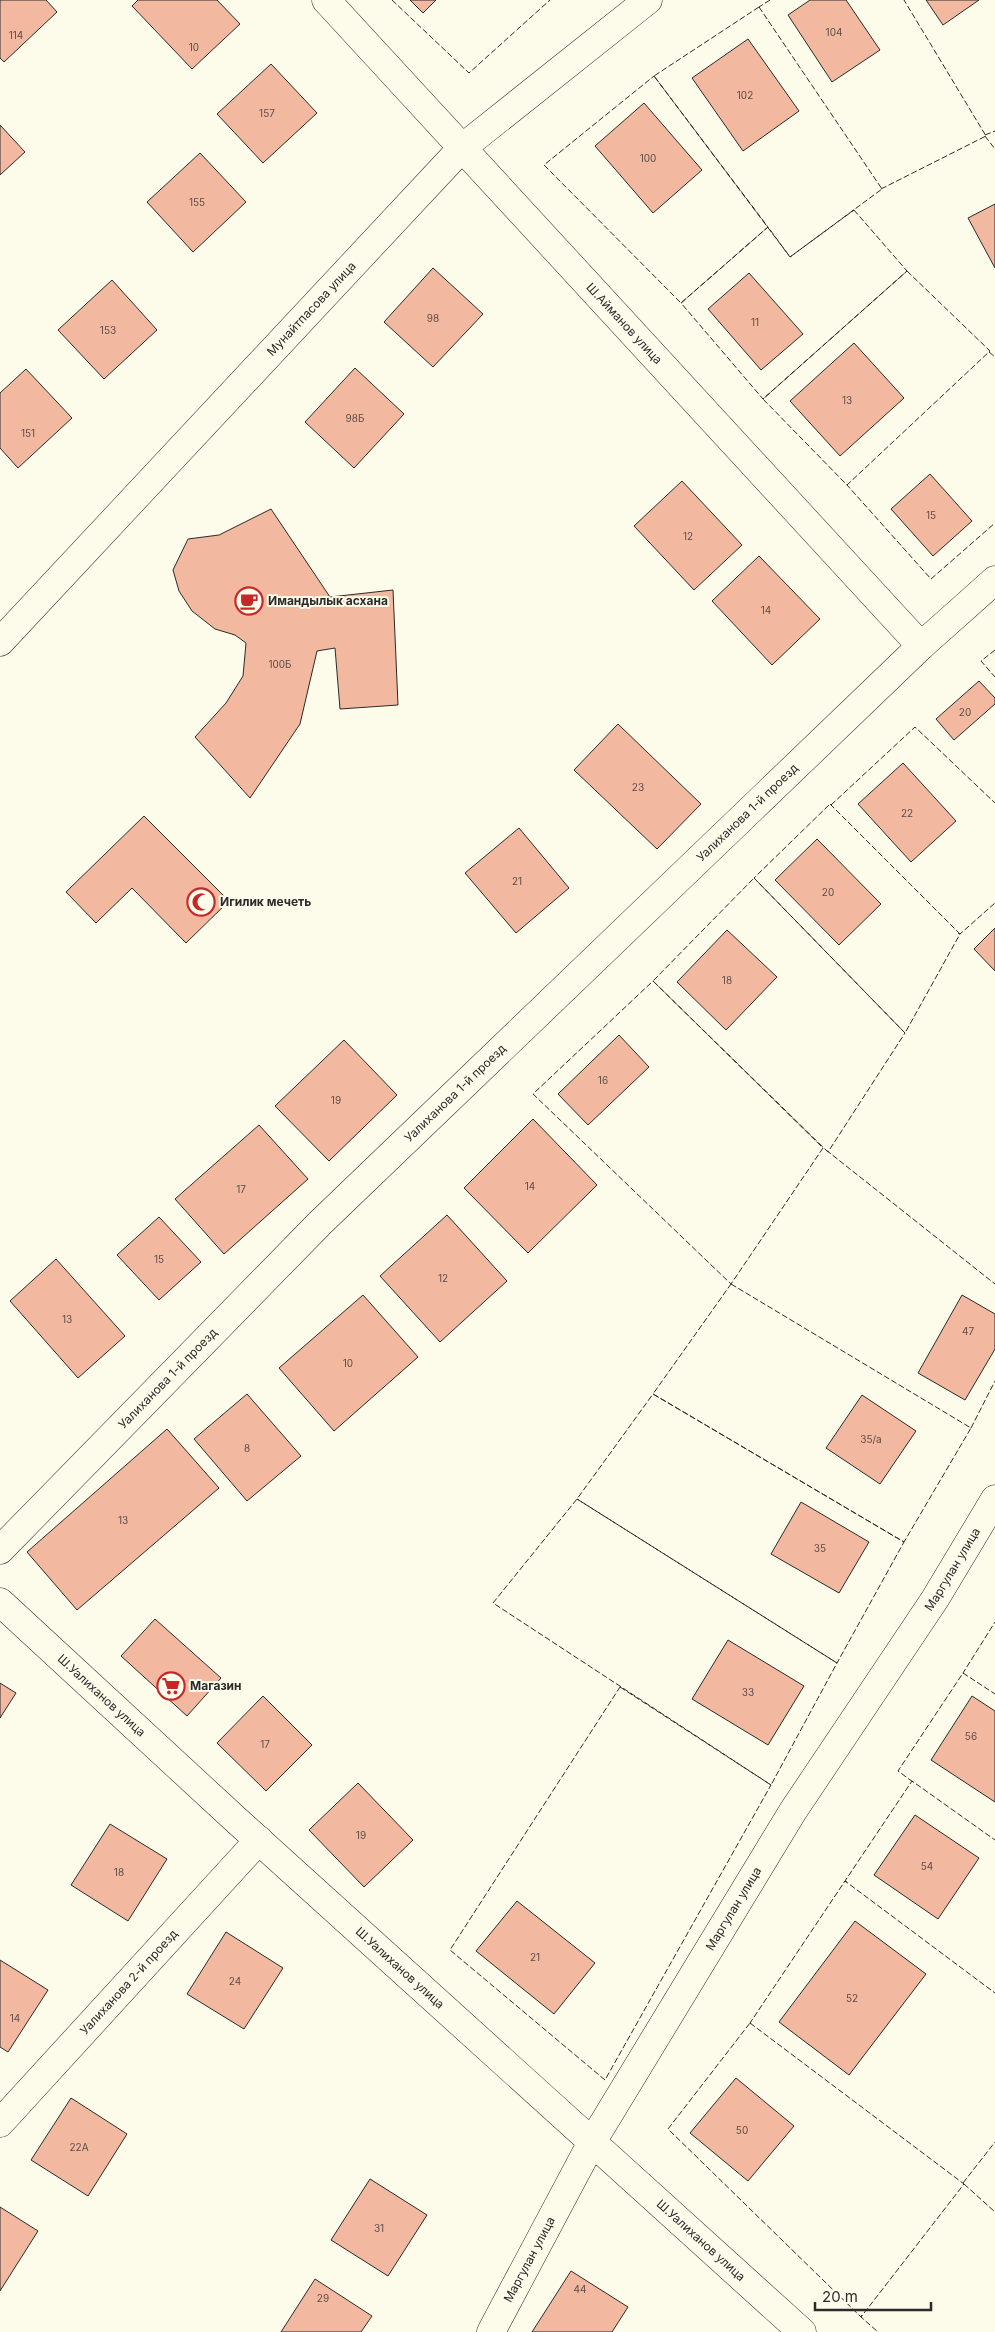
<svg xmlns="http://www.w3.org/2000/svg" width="995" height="2332" font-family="Inter,sans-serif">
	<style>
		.building { fill: #f2b8a0; stroke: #2b2b2b }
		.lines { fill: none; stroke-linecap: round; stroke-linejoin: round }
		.minor-casing { stroke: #2b2b2b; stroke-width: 29 }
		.minor { stroke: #fdfbea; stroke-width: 28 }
		.fence { stroke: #2b2b2b; stroke-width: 1; stroke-dasharray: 6 2.5; stroke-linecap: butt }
		.labels { text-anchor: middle; stroke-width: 4; stroke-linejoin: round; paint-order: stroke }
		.number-label { font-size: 10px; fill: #5d4e48 }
		.street-label { font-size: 12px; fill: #2b2b2b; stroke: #fdfbea }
		.poi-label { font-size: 12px; font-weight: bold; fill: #2b2b2b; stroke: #fdfbea; text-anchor: start }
	</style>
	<rect width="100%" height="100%" fill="#fdfbea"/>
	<g class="building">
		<path d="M0 0H46L57 12 4 62 0 58Z"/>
		<path d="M138 0H217L240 24 192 69 132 6Z"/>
		<path d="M410 0H436L423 13Z"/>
		<path d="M810 0H846L880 50 832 82 788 15Z"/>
		<path d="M926 0H979L943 25Z"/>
		<path d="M748 39 799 111 743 151 692 78Z"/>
		<path d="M271 64 317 113 263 163 217 114Z"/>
		<path d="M644 103 702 170 653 213 595 146Z"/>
		<path d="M0 125 25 152 0 175Z"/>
		<path d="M200 153 246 202 193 252 147 202Z"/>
		<path d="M995 204V268L968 218Z"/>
		<path d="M433 268 483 314 433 367 384 322Z"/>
		<path d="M749 273 803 334 761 370 708 309Z"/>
		<path d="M112 280 157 330 104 379 58 330Z"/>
		<path d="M854 343 904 398 840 456 790 401Z"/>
		<path d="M355 368 404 414 354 468 305 422Z"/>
		<path d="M26 369 72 418 18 468 0 448V393Z"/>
		<path d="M930 474 972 521 933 556 891 509Z"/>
		<path d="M682 481 742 545 694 590 634 526Z"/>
		<path d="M271 509 330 597 393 590 398 705 340 709 335 648 317 651 300 724 250 798 195 737 226 703 243 676 246 643 235 635 215 629 192 611 179 591 173 570 188 539 219 535Z"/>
		<path d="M759 556 820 619 772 665 712 601Z"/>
		<path d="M979 681 995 698V704L954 740 936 719Z"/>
		<path d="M618 724 701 804 657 849 574 770Z"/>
		<path d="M903 763 956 821 911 862 858 804Z"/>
		<path d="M144 816 229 901 186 943 132 888 96 923 66 892Z"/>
		<path d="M519 828 569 888 516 933 465 873Z"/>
		<path d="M817 839 881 904 839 945 775 880Z"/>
		<path d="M995 928V971L974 949Z"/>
		<path d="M727 930 777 977 726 1030 677 982Z"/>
		<path d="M619 1035 649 1067 588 1125 558 1094Z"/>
		<path d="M344 1040 397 1095 329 1161 275 1106Z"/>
		<path d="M533 1119 597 1185 528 1253 464 1188Z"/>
		<path d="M259 1125 308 1179 224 1254 175 1199Z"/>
		<path d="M447 1215 507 1281 440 1342 380 1276Z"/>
		<path d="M159 1217 201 1262 159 1300 117 1255Z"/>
		<path d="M56 1259 125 1336 78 1378 10 1301Z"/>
		<path d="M363 1295 418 1357 334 1431 279 1368Z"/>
		<path d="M962 1295 995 1314V1349L965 1400 918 1373Z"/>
		<path d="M247 1394 301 1456 247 1501 194 1439Z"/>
		<path d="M862 1395 916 1431 880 1484 826 1448Z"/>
		<path d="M167 1429 219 1488 77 1610 27 1552Z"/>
		<path d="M801 1502 869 1542 839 1593 771 1554Z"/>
		<path d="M155 1619 221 1678 187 1716 121 1656Z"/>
		<path d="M728 1640 804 1686 768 1745 692 1699Z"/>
		<path d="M0 1683 16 1693 0 1718Z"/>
		<path d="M263 1696 312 1745 266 1791 217 1743Z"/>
		<path d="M972 1696 995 1711V1802L931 1760Z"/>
		<path d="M358 1783 413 1840 364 1887 309 1830Z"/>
		<path d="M915 1815 979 1858 938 1919 874 1875Z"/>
		<path d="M110 1824 167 1859 128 1921 71 1885Z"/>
		<path d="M517 1901 595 1963 554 2014 476 1951Z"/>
		<path d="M855 1921 926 1974 849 2075 779 2022Z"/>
		<path d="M226 1932 283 1968 244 2029 187 1994Z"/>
		<path d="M0 1960 48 1990 8 2052 0 2047Z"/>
		<path d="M736 2078 794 2126 748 2181 690 2133Z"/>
		<path d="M71 2098 127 2134 88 2196 31 2160Z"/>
		<path d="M370 2179 427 2215 388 2276 331 2240Z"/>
		<path d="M0 2207 38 2231 0 2291Z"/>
		<path d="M571 2271 628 2307 612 2332H532Z"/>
		<path d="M315 2279 372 2316 361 2332H281Z"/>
	</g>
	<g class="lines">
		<g class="minor-casing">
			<g id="minor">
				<path id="s1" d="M326 0 921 646"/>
				<path id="s2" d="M0 642 462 148 648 0"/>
				<path id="s3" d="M0 1550 320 1223 921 646 995 580"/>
				<path id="s4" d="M0 1602 234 1818 802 2332"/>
				<path id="s5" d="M0 2123 259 1840"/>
				<path id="s6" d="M491 2332 592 2142 793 1811 935 1599 995 1499"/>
			</g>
		</g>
		<use href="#minor" class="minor"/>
		<g class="fence">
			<path d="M392 0 469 73 550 0"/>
			<path d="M759 7 882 189 790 257 654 76Z"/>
			<path d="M760 8 759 7 770 0"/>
			<path d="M654 76 768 227 681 303 544 165Z"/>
			<path d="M985 135 995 131"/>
			<path d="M985 136 995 149"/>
			<path d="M881 189 986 136 904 0"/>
			<path d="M854 210 907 271 763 399 681 303 768 227 790 257Z"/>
			<path d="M907 271 990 351 847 485 763 399Z"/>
			<path d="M989 352 995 357"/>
			<path d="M848 484 847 485 931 579 995 523"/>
			<path d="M995 650 981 661 995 677"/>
			<path d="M830 804 960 934 905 1033 754 878Z"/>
			<path d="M831 805 915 727 995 803"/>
			<path d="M754 878 905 1033 828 1152 653 981Z"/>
			<path d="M958 933 960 934 995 903"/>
			<path d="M653 981 823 1148 731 1284 533 1094Z"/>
			<path d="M826 1150 995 1284"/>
			<path d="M731 1284 971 1428 904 1542 653 1394Z"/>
			<path d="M971 1428 995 1381"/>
			<path d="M577 1499 837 1663 904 1542 653 1394 577 1499 493 1603 771 1785 837 1663 577 1499"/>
			<path d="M964 1674 963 1673 995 1622"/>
			<path d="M620 1687 771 1785 605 2080 450 1950Z"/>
			<path d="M913 1782 898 1771 963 1673 995 1694"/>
			<path d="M847 1882 845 1881 912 1781 995 1840"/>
			<path d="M750 2023 964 2184 861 2317 668 2129Z"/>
			<path d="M751 2024 750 2023 845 1881 995 1993"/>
			<path d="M963 2183 995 2142"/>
			<path d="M964 2184 995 2212"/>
			<path d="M862 2315 861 2317 878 2332"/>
		</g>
	</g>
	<defs>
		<g id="cafe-ring" transform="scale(1.4375)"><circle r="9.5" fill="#fdfbea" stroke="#c62828" stroke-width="1.5"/><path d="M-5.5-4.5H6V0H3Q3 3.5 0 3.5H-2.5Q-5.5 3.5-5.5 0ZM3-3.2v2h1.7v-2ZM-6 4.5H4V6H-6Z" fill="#c62828"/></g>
		<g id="mosque-ring" transform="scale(1.4375)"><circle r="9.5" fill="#fdfbea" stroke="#c62828" stroke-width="1.5"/><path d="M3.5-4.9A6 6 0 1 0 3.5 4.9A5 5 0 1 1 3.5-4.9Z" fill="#c62828"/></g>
		<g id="supermarket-ring" transform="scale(1.4375)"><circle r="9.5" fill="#fdfbea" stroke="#c62828" stroke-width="1.5"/><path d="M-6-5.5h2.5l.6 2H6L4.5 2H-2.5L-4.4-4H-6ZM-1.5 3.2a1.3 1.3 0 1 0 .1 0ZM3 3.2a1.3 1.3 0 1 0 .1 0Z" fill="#c62828"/></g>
	</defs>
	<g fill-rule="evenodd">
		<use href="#cafe-ring" x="249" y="601"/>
		<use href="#mosque-ring" x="201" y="902"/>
		<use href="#supermarket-ring" x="171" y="1686"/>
	</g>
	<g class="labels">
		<g class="number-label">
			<text x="834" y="36">104</text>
			<text x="16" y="39">114</text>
			<text x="194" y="51">10</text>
			<text x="745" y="99">102</text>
			<text x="267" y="117">157</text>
			<text x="648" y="162">100</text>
			<text x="197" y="206">155</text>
			<text x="433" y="322">98</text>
			<text x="755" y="326">11</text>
			<text x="108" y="334">153</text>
			<text x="847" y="404">13</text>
			<text x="355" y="422">98Б</text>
			<text x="28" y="437">151</text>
			<text x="931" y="519">15</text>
			<text x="688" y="540">12</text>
			<text x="766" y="614">14</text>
			<text x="280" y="668">100Б</text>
			<text x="965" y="716">20</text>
			<text x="638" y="791">23</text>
			<text x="907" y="817">22</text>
			<text x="517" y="885">21</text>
			<text x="828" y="896">20</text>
			<text x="727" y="984">18</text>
			<text x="603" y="1084">16</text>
			<text x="336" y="1104">19</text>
			<text x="530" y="1190">14</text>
			<text x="241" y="1193">17</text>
			<text x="159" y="1263">15</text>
			<text x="443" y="1282">12</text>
			<text x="67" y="1323">13</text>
			<text x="968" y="1335">47</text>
			<text x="348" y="1367">10</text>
			<text x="871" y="1443">35/а</text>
			<text x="247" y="1452">8</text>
			<text x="123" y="1524">13</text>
			<text x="820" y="1552">35</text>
			<text x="748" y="1696">33</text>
			<text x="971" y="1740">56</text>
			<text x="265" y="1748">17</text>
			<text x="361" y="1839">19</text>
			<text x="927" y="1870">54</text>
			<text x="119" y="1876">18</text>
			<text x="535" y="1961">21</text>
			<text x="235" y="1985">24</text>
			<text x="852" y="2002">52</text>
			<text x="15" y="2022">14</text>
			<text x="742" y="2134">50</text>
			<text x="79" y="2151">22А</text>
			<text x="379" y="2232">31</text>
			<text x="580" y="2293">44</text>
			<text x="323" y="2302">29</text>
		</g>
		<g class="street-label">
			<text dy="4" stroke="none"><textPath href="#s2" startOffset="456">Мунайтпасова улица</textPath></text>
			<text dy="4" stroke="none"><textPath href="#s1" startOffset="440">Ш.Айманов улица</textPath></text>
			<text dy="4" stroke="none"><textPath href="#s3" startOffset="1050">Уалиханова 1-й проезд</textPath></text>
			<text dy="4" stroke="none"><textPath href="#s3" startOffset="645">Уалиханова 1-й проезд</textPath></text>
			<text dy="4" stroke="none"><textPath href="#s3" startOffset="240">Уалиханова 1-й проезд</textPath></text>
			<text dy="4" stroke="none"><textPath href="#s6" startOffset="892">Маргулан улица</textPath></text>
			<text dy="4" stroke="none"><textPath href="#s4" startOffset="138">Ш.Уалиханов улица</textPath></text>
			<text dy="4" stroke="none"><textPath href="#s6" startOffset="488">Маргулан улица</textPath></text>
			<text dy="4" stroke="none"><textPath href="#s4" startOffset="542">Ш.Уалиханов улица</textPath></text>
			<text dy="4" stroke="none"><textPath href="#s5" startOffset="191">Уалиханова 2-й проезд</textPath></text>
			<text dy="4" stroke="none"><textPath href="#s4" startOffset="948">Ш.Уалиханов улица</textPath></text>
			<text dy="4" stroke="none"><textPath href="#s6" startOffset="82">Маргулан улица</textPath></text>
		</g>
		<g class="poi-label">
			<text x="268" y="605">Имандылык асхана</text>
			<text x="220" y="906">Игилик мечеть</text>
			<text x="190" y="1690">Магазин</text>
		</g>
	</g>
	<path d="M815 2302v8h116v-8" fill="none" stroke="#2b2b2b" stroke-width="2.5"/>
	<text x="822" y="2302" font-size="15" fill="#2b2b2b" stroke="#fdfbea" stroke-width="4" paint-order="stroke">20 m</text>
</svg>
